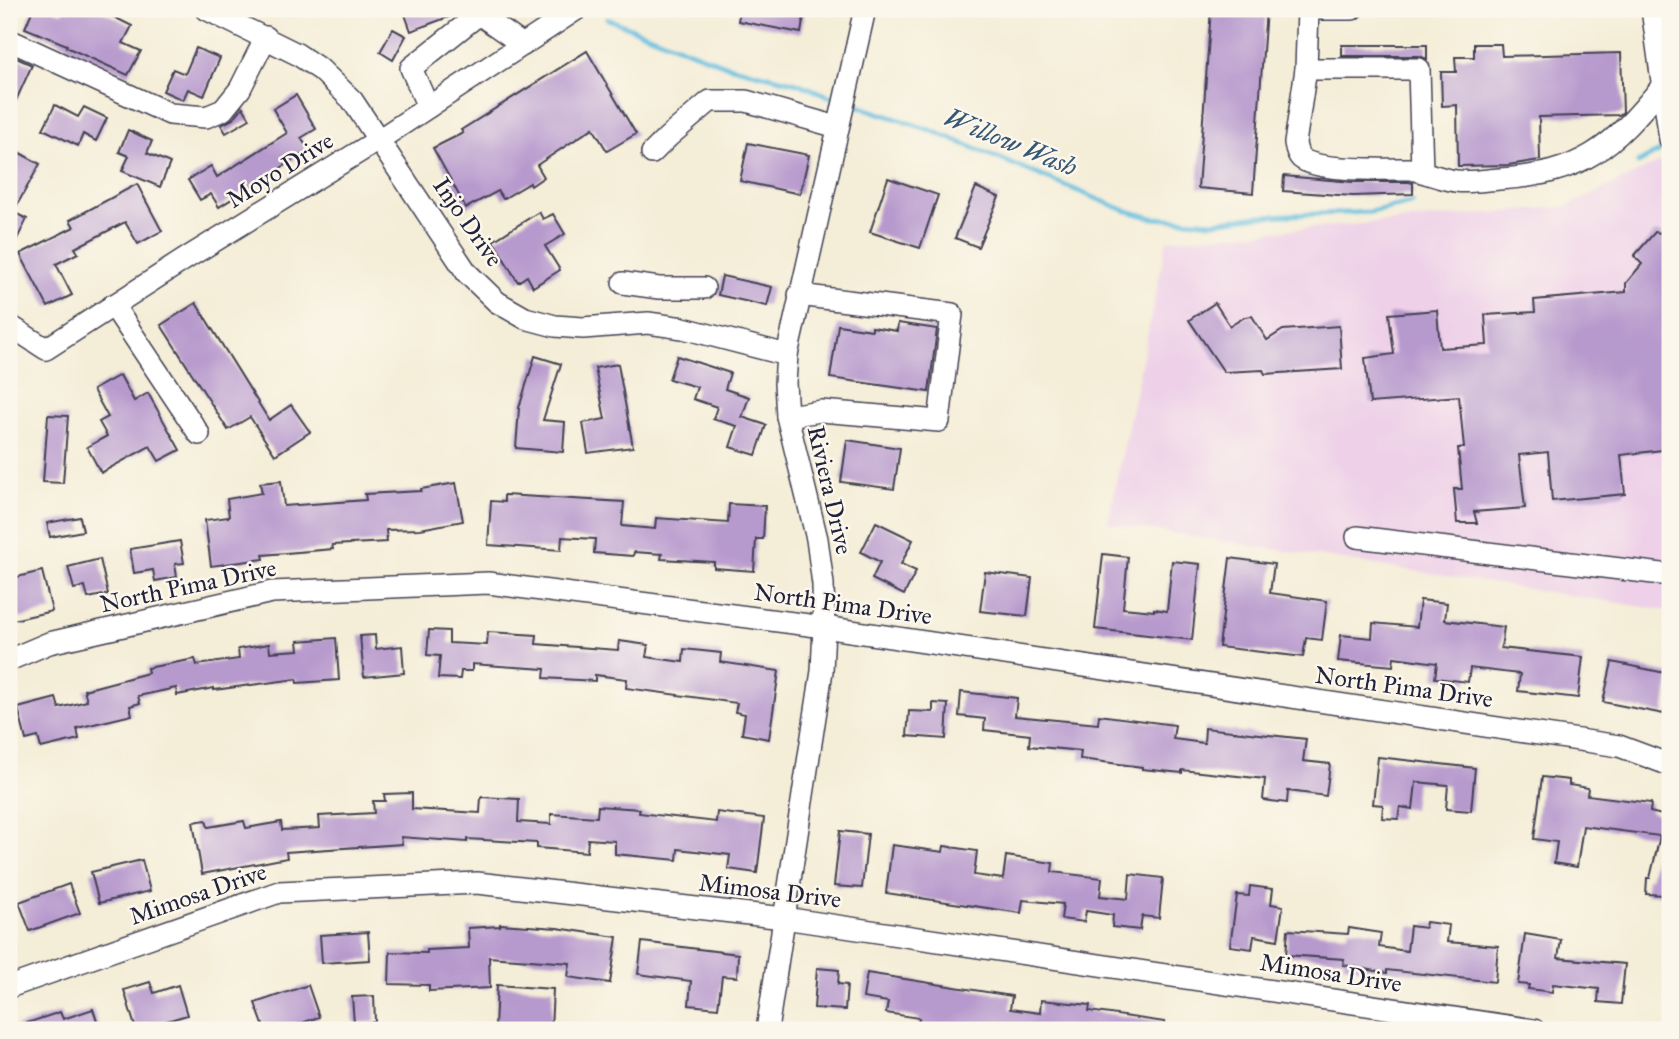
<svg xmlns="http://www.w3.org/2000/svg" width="1679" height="1039" font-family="'IM FELL Great Primer',serif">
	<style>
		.built { fill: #eed0e8 }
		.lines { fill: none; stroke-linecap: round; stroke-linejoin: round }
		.stream { stroke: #5fbbdd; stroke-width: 5 }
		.building { fill: #b79acd }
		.minor-casing { stroke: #424052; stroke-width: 24 }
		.minor { stroke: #fff; stroke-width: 21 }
		.labels { text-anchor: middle; stroke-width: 5; stroke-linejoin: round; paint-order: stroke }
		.street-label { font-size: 24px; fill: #22223b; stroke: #fbf7ec }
		.water-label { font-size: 26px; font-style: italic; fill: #375874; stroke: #fbf7ec }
	</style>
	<rect width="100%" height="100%" fill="#fbf7ec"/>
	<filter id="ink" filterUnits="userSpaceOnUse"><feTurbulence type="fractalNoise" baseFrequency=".0143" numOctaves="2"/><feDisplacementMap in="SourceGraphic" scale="14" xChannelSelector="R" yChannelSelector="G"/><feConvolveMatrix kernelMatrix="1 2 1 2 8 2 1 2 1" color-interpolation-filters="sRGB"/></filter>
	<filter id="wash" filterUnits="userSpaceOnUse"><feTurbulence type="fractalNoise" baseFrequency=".00686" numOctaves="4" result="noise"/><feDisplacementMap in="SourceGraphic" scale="28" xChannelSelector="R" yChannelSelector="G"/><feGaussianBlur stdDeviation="1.57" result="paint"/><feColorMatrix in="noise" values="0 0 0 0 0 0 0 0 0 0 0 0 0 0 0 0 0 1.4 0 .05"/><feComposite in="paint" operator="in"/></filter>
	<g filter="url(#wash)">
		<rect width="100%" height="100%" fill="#f4edd7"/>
		<path class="built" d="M1670 157V611L1108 523 1167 240 1566 207Z"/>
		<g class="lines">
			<g class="stream">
				<path d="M608 19 728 66 797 83 839 100"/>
				<path d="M849 103 930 130 1124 210 1153 218 1213 222 1260 216 1370 212 1412 203"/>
				<path d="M1638 163 1669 146"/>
			</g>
		</g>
		<g id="blocks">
			<g class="building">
				<path d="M33 9H51L62 13 64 9H98L132 26 123 43 141 51 128 75 66 47 67 45 25 28Z"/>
				<path d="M403 9H465L459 13 411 31Z"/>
				<path d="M740 9H805L801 33 738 21Z"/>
				<path d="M1211 9H1266L1253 193 1198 188Z"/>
				<path d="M393 29 406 36 393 60 380 52Z"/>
				<path d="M1474 44H1501L1502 56 1621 53 1623 112 1619 115 1539 117 1540 160 1508 165 1458 166 1457 105 1442 106 1441 72H1456L1455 57H1474Z"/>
				<path d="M1342 45H1427V59L1419 56H1342Z"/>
				<path d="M196 48 220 58 204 96 188 89 183 100 163 91 173 69 185 74Z"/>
				<path d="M587 51 636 134 607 151 593 128 537 165 544 177 531 186 530 183 503 199 498 191 466 208 433 148 463 133 461 130Z"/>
				<path d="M12 56 32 65 9 116V66Z"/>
				<path d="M296 95 316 129 301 138 309 150 219 207 211 194 200 200 188 180 211 166 217 177 287 133 273 109Z"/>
				<path d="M55 105 78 117 84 107 107 118 96 141 83 134 78 146 43 129Z"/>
				<path d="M243 107 250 119 226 133 221 125 233 119Z"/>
				<path d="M128 130 152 141 147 153 170 163 160 187 122 171 129 156 119 152Z"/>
				<path d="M748 143 809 155 800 194 740 181Z"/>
				<path d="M9 147 40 164 13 212 27 219 9 255Z"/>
				<path d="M1284 176 1353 182H1409L1413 183V194L1353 196 1283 191Z"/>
				<path d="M888 178 938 195 920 248 870 232Z"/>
				<path d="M137 184 162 231 138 244 125 222 75 248 78 253 56 264 72 295 48 307 20 254 74 227 70 220Z"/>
				<path d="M976 187 999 197 978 247 955 238Z"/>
				<path d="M539 212 543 219 553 214 565 234 545 246 560 270 533 287 527 276 518 282 493 241Z"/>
				<path d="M1655 232 1661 233 1670 241V449L1621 455 1625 494 1552 501 1548 452 1519 455 1525 508 1474 512 1477 523H1457L1454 489H1462L1458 448H1464L1459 396 1370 403 1365 358 1394 354 1389 314 1437 310 1440 348 1487 345 1485 315 1535 312 1534 300 1626 292V283L1642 264 1634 256Z"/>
				<path d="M722 276 772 287 767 306 718 295Z"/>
				<path d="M196 303 269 420 291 405 310 432 275 455 250 417 228 430 161 325Z"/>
				<path d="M1215 303 1230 326 1245 317 1252 316 1267 340 1283 330 1339 326 1342 369 1265 374 1263 370 1224 372 1189 320Z"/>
				<path d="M898 323 937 329 929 392 830 378 838 325 872 330V327L897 331Z"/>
				<path d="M535 356 561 364 543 420 565 422 563 452 516 448 519 408Z"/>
				<path d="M677 356 730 373 725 389 749 397 742 417 766 425 756 455 730 447 737 426 713 419 717 407 693 399 697 387 669 379Z"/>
				<path d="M618 364 633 447 588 453 583 423 605 419 595 368Z"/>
				<path d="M120 375 134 401 148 393 180 450 159 461 150 446 101 473 87 447 107 436 99 422 108 417 93 390Z"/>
				<path d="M48 415 68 416 63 483 43 482Z"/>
				<path d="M847 440 900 448 894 489 841 482Z"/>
				<path d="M281 481 284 506 366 500 365 494 421 491V489L456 483 463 521 420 529 386 530 387 542 332 545 333 549 263 555 264 559 211 566 205 520 229 517 227 499 262 493 260 483Z"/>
				<path d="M504 495 624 502 622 526 655 529 656 518 728 523 729 504 765 506 763 539H756L754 571 714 568V562L661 559 662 554 634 552 633 556 594 553 595 539 562 537 561 550 488 545 491 501 504 502Z"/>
				<path d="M80 517 83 531 50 537 47 523Z"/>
				<path d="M876 522 913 540 901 564 916 571 904 595 872 579 880 562 861 552Z"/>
				<path d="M180 541 184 563 175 564 177 577 155 581 153 570 134 573 130 549Z"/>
				<path d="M1103 554 1128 557 1123 608 1154 611V609L1167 611 1172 561 1200 564 1192 640 1095 629Z"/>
				<path d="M1230 558 1274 564 1270 593 1327 601 1322 640 1306 638 1303 657 1219 647Z"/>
				<path d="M100 559 108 594 88 598 85 586 74 589 68 567Z"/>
				<path d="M42 571 52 611 9 621V599L12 598 9 579Z"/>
				<path d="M985 572 1032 578 1027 616 980 611Z"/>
				<path d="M1420 600 1447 603 1445 620 1504 627 1501 648 1583 657 1578 698 1518 691 1520 674 1470 668 1468 682 1435 678 1437 663 1394 657 1393 666 1338 661 1341 635 1372 638 1373 623 1417 627Z"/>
				<path d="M429 630 449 631V643L487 645 488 632 537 635 536 644 618 650 619 641 648 645 646 657 683 662 684 649 721 653 720 662 779 671 769 739 742 734 745 714 735 712 737 703 626 688 627 679 595 675V681L544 678 545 669 472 664V671H461L460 679 438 678 440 656 427 655Z"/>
				<path d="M375 635 376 649 402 646 404 673 364 677 360 636Z"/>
				<path d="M336 638 339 680 297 683 296 679 214 690V688L177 695 176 688 138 696 140 703 130 706 132 715 77 728 79 739 41 748 38 737 26 740 18 708 56 698 59 708 87 701 84 690 148 673 147 668 195 659 197 665 239 659 238 649 269 644 270 652 299 650 298 641Z"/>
				<path d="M1612 662 1670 674 1664 714 1603 702Z"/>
				<path d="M961 692 1017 698 1015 716 1098 724 1099 715 1175 725 1173 739 1204 743 1205 728 1306 739 1303 761 1330 764 1326 796 1288 791 1287 803 1263 800 1265 779 1182 770V773L1142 769V767L1080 759 1081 751 1029 746 1030 735 984 730 985 719 959 716Z"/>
				<path d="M933 703 948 704 946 739 907 736 909 711 933 712Z"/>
				<path d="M1378 757 1475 768 1471 811 1446 809 1448 785 1416 782 1413 809 1400 807 1398 819 1382 818 1383 805 1373 804Z"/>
				<path d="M1542 777 1569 780V785L1588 788 1587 795 1651 803 1650 812 1670 817V863L1668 862 1665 895 1646 894 1647 878H1650L1660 836 1583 826 1577 867 1554 863 1557 842 1534 839Z"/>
				<path d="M412 793V809L480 813 481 797 519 799 518 822 551 824V814L597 817 598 806 640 809 639 813 716 822 717 812 764 818 757 873 728 869 730 855 678 849 677 860 615 854V841L588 839 587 852 537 848V843L467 839V842L401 837 402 844 286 852 287 858 202 874 193 822 206 820 208 827 244 821 246 828 281 822 282 830 320 828 319 816 374 813 373 801H385L384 794Z"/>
				<path d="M840 831 868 834 862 888 834 886Z"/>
				<path d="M892 845 943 852 944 846 977 851 974 875 1003 879 1006 856 1053 863 1052 872 1102 878 1100 896 1128 899 1130 874 1163 878 1159 918 1142 916 1140 930 1112 927 1113 915 1086 911 1084 922 1061 919 1063 904 1023 900 1021 913 886 893Z"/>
				<path d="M142 860 150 891 99 903 91 872Z"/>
				<path d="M69 884 80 913 30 931 19 902Z"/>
				<path d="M1250 886 1273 889 1271 904 1283 906 1278 940 1254 936 1252 949 1230 946 1237 895 1249 896Z"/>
				<path d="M1426 922 1449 925 1447 942 1498 946 1495 982 1387 970V973L1343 965 1344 959 1286 955 1288 930 1348 934 1349 928 1381 933 1379 947 1407 951 1410 926 1425 928Z"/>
				<path d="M500 924 557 928 617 937 610 983 568 977 570 963 489 957 490 988 429 991V985L389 984 390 952 427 953V950L469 948 468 928 500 926Z"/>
				<path d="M368 932 370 960 322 963 320 935Z"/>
				<path d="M1525 934 1561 940 1558 958 1625 964 1621 1004 1598 1002 1599 989 1553 984 1552 992 1528 989 1529 985 1518 984Z"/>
				<path d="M642 942 738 954 737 977 722 976 718 1008 689 1005 691 981 638 974Z"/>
				<path d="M817 968 839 970 838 984 847 985 845 1010 814 1008Z"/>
				<path d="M867 973 1012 996 1010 1009 1040 1013 1041 1000 1090 1005 1089 1011 1165 1022 1164 1030H972L918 1025 919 1018 886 1013 888 1002 863 998Z"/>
				<path d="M150 982 154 993 178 985 187 1015 136 1030 124 990Z"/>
				<path d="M308 985 319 1017 282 1030H265L255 1003Z"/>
				<path d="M497 985 553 989 551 1030 495 1028Z"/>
				<path d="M374 996 375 1022 354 1023 352 997Z"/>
				<path d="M93 1009 100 1030H13L12 1028 60 1012 63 1019Z"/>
			</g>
		</g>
	</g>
	<g filter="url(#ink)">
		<use href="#blocks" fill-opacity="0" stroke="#424052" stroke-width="2"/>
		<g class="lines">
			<g class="minor-casing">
				<g id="minor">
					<path d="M206 9 297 54 321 70 352 100 467 273 497 302 525 318 555 326 583 328 648 323 683 328 787 355"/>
					<path d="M1308 9H1352"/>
					<path d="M1652 9 1670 139"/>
					<path d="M1308 10 1306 69 1295 143C1296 149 1297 154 1301 158 1317 172 1387 169 1410 169 1426 172 1440 179 1456 181 1470 183 1485 180 1499 179 1582 174 1612 148 1663 85"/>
					<path d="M9 40 170 114 206 117 223 110 240 89 266 37"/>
					<path d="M1306 69H1419L1422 171"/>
					<path d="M428 107 411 68 479 14 523 45"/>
					<path d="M652 153 668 137 710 101H746L837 127"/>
					<path d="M623 283 659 288H704"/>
					<path d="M113 305 199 434"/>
					<path d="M9 325 46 349 190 256 380 139 577 9"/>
					<path d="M787 416 821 411 939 421 952 314 799 295"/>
					<path d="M1357 537 1670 575"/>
					<path d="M9 660 49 643 272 592 488 583 824 627 1619 746 1670 765"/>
					<path d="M9 987 279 892 477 883 784 918 1534 1030"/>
					<path d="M767 1030 822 671 824 627 823 584 817 539 787 416 785 383 787 355 865 9"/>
				</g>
			</g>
			<use href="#minor" class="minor"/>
		</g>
	</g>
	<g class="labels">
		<g class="street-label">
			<text transform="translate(280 170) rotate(-32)" y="8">Moyo Drive</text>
			<text transform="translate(468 222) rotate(55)" y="8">Injo Drive</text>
			<text transform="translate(830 490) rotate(77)" y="8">Riviera Drive</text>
			<text transform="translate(188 586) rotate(-12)" y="8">North Pima Drive</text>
			<text transform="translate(843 604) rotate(8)" y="8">North Pima Drive</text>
			<text transform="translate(1404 687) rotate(8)" y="8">North Pima Drive</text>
			<text transform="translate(770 891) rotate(7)" y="8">Mimosa Drive</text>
			<text transform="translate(198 894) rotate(-19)" y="8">Mimosa Drive</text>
			<text transform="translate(1331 973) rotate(9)" y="8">Mimosa Drive</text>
		</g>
		<g class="water-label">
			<text transform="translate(1011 142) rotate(22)" y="9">Willow Wash</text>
		</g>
	</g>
	<rect width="1679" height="1039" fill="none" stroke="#fbf7ec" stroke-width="35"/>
</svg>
